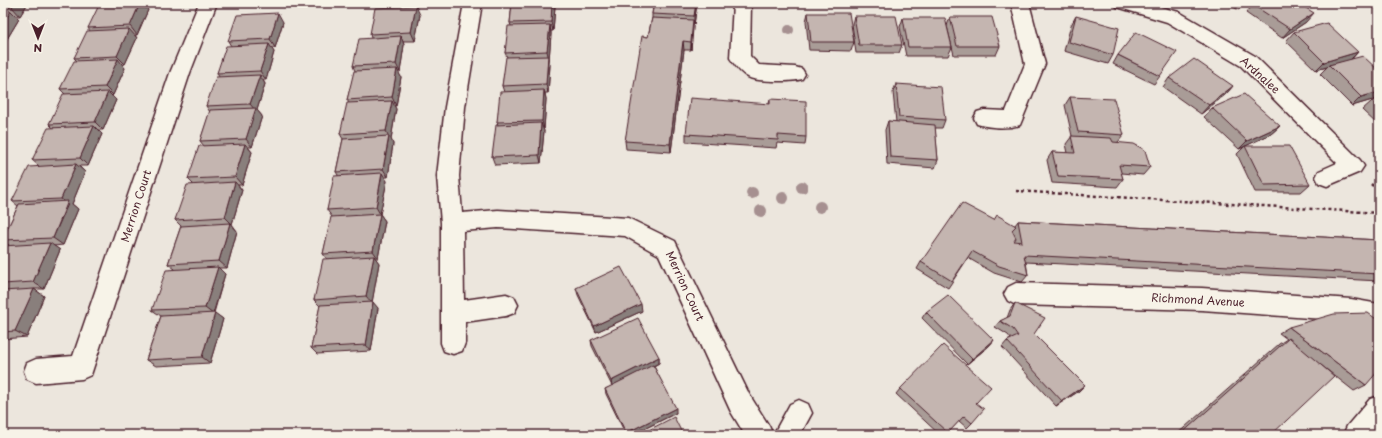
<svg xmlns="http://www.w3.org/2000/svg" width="1382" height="438" font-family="'Playpen Sans',sans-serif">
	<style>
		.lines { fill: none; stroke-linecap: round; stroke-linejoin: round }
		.minor-casing { stroke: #4a1f2b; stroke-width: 3 }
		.path { stroke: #4a1f2b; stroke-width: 2.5; stroke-dasharray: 3 3; stroke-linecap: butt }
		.minor { fill: #f7f3e8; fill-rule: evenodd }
		.tree { fill: #a69090 }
		.wall { fill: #a99c97; stroke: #4a1f2b }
		.shaded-wall { fill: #897f7b; stroke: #4a1f2b }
		.building { fill: #c4b5b0; stroke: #4a1f2b }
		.labels { text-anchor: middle; stroke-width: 3; stroke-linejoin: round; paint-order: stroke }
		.street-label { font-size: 11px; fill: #4a1f2b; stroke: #f7f3e8 }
	</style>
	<rect width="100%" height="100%" fill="#ece6dd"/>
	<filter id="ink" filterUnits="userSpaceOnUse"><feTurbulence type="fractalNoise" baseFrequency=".025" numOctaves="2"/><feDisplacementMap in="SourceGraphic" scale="8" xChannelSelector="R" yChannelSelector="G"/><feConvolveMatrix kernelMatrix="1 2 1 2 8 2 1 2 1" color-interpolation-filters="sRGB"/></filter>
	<g filter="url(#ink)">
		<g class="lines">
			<g class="minor-casing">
				<g id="minor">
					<path d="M199 3H217L190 73 91 375 82 379 36 383 27 379 24 371 27 363 36 359 73 356 170 73Z"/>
					<path d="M464 3H482L465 107 459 176 462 213 498 210 628 218 675 241 749 394 769 426 773 435H745L731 412 659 255 625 236 498 228 463 231 464 300 506 294 514 297 518 305 514 313 506 316 465 322V343L462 351 453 354 444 351 441 343V223L437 176 445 107Z"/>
					<path d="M733 3H751L750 56 759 65 795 67 802 69 805 74 802 79C793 82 755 82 748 77 741 74 734 64 730 58Z"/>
					<path d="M1011 3H1029L1045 64 1020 125C1007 129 990 128 977 124L974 118 977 112 984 110 1006 111 1025 64Z"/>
					<path d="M1114 3H1146L1179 12 1255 56 1360 160 1364 166 1360 172 1327 186 1319 183 1316 177 1319 171 1337 163 1241 66 1167 22 1117 7Z"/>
					<path d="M1016 283 1202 288 1351 299 1379 304V326L1351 321 1202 310 1016 305 1008 301 1004 294 1008 287Z"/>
					<path d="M1379 396V428L1373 435H1343L1347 426 1370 399Z"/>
					<path d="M799 400 808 404 812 413 800 435H773L790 404Z"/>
				</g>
			</g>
			<g class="path">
				<path d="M1371 184 1379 192"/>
				<path d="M1016 191 1379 213"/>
			</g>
			<use href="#minor" class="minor"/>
		</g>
		<g class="tree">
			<circle cx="789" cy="30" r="5"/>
			<circle cx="802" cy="187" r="6"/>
			<circle cx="752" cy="193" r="6"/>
			<circle cx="783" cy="198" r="6"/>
			<circle cx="820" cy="207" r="6"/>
			<circle cx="761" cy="211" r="6"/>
		</g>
		<g class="wall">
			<path d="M3 3H28L20 16H16L19 19 4 44H3Z"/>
			<path d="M106 3H142L148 10 137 35H135L137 38 125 64 122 65 125 68 113 95 112 96 116 100 103 130H98L102 134 88 166H79L85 172 72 204 78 209 63 245 54 246 60 250 44 289H34L44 296 27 337 3 339V246L9 245 3 241V238L18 206 12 201 39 166 32 160 53 128 49 124 65 94 60 89 77 61 74 58 90 31 88 28Z"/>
			<path d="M512 3H554L555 6 553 31H551V34L549 60 550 65 548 93H545L546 99 544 129H543L544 131 541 163 495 165 492 157 498 125 497 122 504 92 502 86 507 57 505 53 511 26 510 23Z"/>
			<path d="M648 3H697L694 25H693L691 50H684L671 152 626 149 625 141 652 18V14L653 6H648Z"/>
			<path d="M1225 3H1244L1239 10Z"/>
			<path d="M1253 5 1306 22 1282 38 1246 13Z"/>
			<path d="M808 13 854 42 851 51 809 50 806 21Z"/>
			<path d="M420 15 415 41H403L404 45 400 72H398L401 77 396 106H394L396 109 391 139 393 144 388 177H384L387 181 380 214 385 221 378 258H375L379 263 372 302 378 308 371 351 317 354 311 348 320 306 314 300 327 259 323 254 332 217 327 210 338 175 336 172 343 139 340 134 349 103 347 100 355 71 353 66 371 38 370 34Z"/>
			<path d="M854 16 902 45 899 53H856L852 24Z"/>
			<path d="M1076 16 1113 55 1108 64 1064 51 1071 25Z"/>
			<path d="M950 17 1000 46 996 55H954L947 26Z"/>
			<path d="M903 18 952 47 948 56H906L900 27Z"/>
			<path d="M283 22 275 48H271L274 52 266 80H263L265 84 257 110 262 116 252 147H248L252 152 242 185H238L242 190 232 224 237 231 227 268H219L225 274 214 313 223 319 210 363 156 366 146 360 161 316 152 310 175 269 168 264 181 226 175 220 193 184 188 179 204 146 200 141 210 112 206 106 219 77 217 73 231 46 228 41Z"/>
			<path d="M1294 32 1358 52 1351 60 1379 98 1352 106 1320 74 1327 67 1316 70 1286 41Z"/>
			<path d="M1118 55 1160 76 1154 84 1113 64Z"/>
			<path d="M1169 78 1233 86 1226 94 1201 114 1163 87Z"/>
			<path d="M896 84 945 120 942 128H935L938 160 935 168 887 164 885 130 888 121 896 122 893 92Z"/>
			<path d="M1070 97 1124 135 1117 143 1150 167 1143 175 1121 173 1123 179 1117 187 1052 183 1047 160 1052 152 1068 153 1066 144 1072 136 1065 105Z"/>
			<path d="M770 99 806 137 805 145 777 143 776 148 686 142V134L769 104Z"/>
			<path d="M1379 99V126L1362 110 1372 101Z"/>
			<path d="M1212 108 1280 126 1271 134 1245 146 1310 184 1301 192H1255L1237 154 1244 147 1239 149 1204 117Z"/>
			<path d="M1018 221 1379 240V281L1026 262 1028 275 1022 282 994 273 968 258 948 288 917 269 921 262 1015 225Z"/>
			<path d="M576 288 642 311 596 332 578 295Z"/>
			<path d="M1015 303 1034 334 1079 391 1056 406 1002 347 1007 341 1011 339 1008 335 995 327 1000 321 1007 318 1010 310Z"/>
			<path d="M926 312 994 340 989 346 967 364 922 318Z"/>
			<path d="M1289 327 1366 385 1354 391 1321 365 1271 435H1176L1279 344 1287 339 1279 333Z"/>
			<path d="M591 340 659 357V363L654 366 676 413 632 435H626L606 394 605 389 612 386 592 346Z"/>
			<path d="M900 389 976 403 972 423 967 428 959 421 946 435H940L896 394Z"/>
		</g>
		<g class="shaded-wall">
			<path d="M14 3H28L20 16 12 7Z"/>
			<path d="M140 3H142L148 10 137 35 130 26Z"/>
			<path d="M552 3H554L555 6 553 31 551 22Z"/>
			<path d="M696 3H697L694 25V16Z"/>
			<path d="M416 6 420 15 415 41 411 32Z"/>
			<path d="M11 11 19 19 4 44 3 43V23Z"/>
			<path d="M278 13 283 22 275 48 270 39Z"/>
			<path d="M1314 13 1306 22 1282 38 1290 29Z"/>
			<path d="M693 20V29L691 50V42Z"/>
			<path d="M550 25 551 34 549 60 547 51Z"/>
			<path d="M129 29 137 38 125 64 117 56Z"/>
			<path d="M401 36 404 45 400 72 396 64Z"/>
			<path d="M683 41 684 50 671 152 670 144Z"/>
			<path d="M269 44 274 52 266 80 260 71Z"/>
			<path d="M3 46 5 48 3 51Z"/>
			<path d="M1358 52 1349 61 1329 65 1327 67 1316 70 1324 62Z"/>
			<path d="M548 56 550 65 548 93 546 84Z"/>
			<path d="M118 59 125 68 113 95 105 87Z"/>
			<path d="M397 69 401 77 396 106 392 97Z"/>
			<path d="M260 75 265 84 257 110 262 116 252 147 246 139 255 110 250 104Z"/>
			<path d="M1233 86 1226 94 1201 114 1209 105Z"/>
			<path d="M544 90 546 99 544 129 542 121Z"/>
			<path d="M108 92 116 100 103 130 95 122Z"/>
			<path d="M1379 92V98L1352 106 1361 97Z"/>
			<path d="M392 101 396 109 391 139 393 144 388 177 383 169 389 137 386 131Z"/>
			<path d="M541 123 544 131 541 163 539 155Z"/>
			<path d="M94 126 102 134 88 166 80 158Z"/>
			<path d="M1280 126 1271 134 1239 149 1247 141Z"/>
			<path d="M245 144 252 152 242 185 235 177Z"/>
			<path d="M76 164 85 172 72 204 78 209 63 245 53 238 68 204 61 199Z"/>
			<path d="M382 173 387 181 380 214 385 221 378 258 373 251 380 214 376 207Z"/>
			<path d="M235 182 242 190 232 224 225 217Z"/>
			<path d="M230 223 237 231 227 268 219 261Z"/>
			<path d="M50 243 60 250 44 289 33 282Z"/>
			<path d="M374 256 379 263 372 303 366 296Z"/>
			<path d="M218 267 225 274 213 314 205 308Z"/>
			<path d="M34 289 44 296 27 337 15 331Z"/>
			<path d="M373 302 378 308 371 351 366 345Z"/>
			<path d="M641 304 642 311 596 332 594 326Z"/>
			<path d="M215 313 223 319 210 363 202 357Z"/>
			<path d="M994 340 989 346 967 364 972 359Z"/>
			<path d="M659 357V363L612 386 611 381Z"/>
			<path d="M1085 385 1079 391 1056 406 1062 401Z"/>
			<path d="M676 408V413L632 435H626V433Z"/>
		</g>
		<g class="building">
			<path d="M3 3H14L12 7H3Z"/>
			<path d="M100 3H140L130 26 88 28Z"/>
			<path d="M512 3H552L551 22 510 23Z"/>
			<path d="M654 3H696L694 16 652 14Z"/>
			<path d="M1255 3H1298L1314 13 1290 29 1253 5Z"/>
			<path d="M416 6 411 32 370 34 375 8Z"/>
			<path d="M3 11H11L3 23Z"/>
			<path d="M278 13 270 39 228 41 237 15Z"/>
			<path d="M808 13H849L854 42H811Z"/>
			<path d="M854 16H896L902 45H859Z"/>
			<path d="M1076 16 1119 28 1113 55 1069 42Z"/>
			<path d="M950 17H992L1000 46H957Z"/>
			<path d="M652 18 693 20 691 42 683 41 670 144 625 141 642 36 648 37Z"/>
			<path d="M903 18H945L952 47H908Z"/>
			<path d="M1327 23 1358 52 1324 62 1294 32Z"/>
			<path d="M550 25 547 51 505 53 508 26Z"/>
			<path d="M129 29 117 56 74 58 87 31Z"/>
			<path d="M1136 32 1177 52 1160 76 1118 55Z"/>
			<path d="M401 36 396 64 353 66 359 39Z"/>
			<path d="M269 44 260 71 217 73 226 46Z"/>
			<path d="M548 56 546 84 502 86 506 57Z"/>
			<path d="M1363 56 1379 71V92L1361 97 1329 65Z"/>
			<path d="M118 59 105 87 60 89 74 61Z"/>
			<path d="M1194 59 1233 86 1209 105 1169 78Z"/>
			<path d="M397 69 392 97 347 100 354 71Z"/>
			<path d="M260 75 250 104 206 106 216 77Z"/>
			<path d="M896 84 941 87 945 120 899 117Z"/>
			<path d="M544 90 542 121 497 122 500 92Z"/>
			<path d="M108 92 95 122 49 124 63 94Z"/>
			<path d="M1244 94 1280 126 1247 141 1212 108Z"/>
			<path d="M1070 97 1114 99 1124 135 1078 132Z"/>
			<path d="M690 98 770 104V99L806 101V137L778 135V140L686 134Z"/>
			<path d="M1379 99V109L1372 101Z"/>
			<path d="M392 101 386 131 340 134 347 103Z"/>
			<path d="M256 108 246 139 200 141 210 110Z"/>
			<path d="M888 121 935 125 938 160 890 157Z"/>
			<path d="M541 123 539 155 492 157 496 125Z"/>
			<path d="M94 126 80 158 32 160 48 128Z"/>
			<path d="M389 136 383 169 336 172 343 139Z"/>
			<path d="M1071 136 1111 138 1113 142 1134 144 1145 150 1150 167 1119 165 1123 179 1058 176 1052 152 1075 153Z"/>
			<path d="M245 144 235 177 188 179 199 146Z"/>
			<path d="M1245 146H1289L1310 184 1264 185Z"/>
			<path d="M76 164 61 199 12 201 29 167Z"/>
			<path d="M382 173 376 207 327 210 334 176Z"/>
			<path d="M235 182 225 217 175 220 187 185Z"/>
			<path d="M68 201 53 238 3 240V238L19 204Z"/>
			<path d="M962 203 994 220 997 215 1016 226 1012 230 1016 238 1014 241 1022 242 1018 221 1379 240V274L1024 255 1028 275 999 266 972 251 952 281 921 262Z"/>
			<path d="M380 214 373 251 323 254 331 217Z"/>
			<path d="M230 223 219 261 168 264 181 226Z"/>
			<path d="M50 243 33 282 3 284V246Z"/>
			<path d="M374 256 366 296 314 300 323 259Z"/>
			<path d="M218 267 205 308 152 310 166 270Z"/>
			<path d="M621 267 641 304 594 326 576 288Z"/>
			<path d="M34 289 15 331 3 332V291Z"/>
			<path d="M948 295 994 340 972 359 926 312Z"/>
			<path d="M373 302 366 345 311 348 320 305Z"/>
			<path d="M1015 303 1045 318 1034 334 1085 385 1062 401 1007 341 1018 336 1013 329 1000 321 1010 316Z"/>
			<path d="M215 313 202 357 146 360 161 316Z"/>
			<path d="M1368 313 1379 321V370L1366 385 1289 327 1334 314Z"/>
			<path d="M638 318 659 357 611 381 591 340Z"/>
			<path d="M1289 338 1334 376 1271 435H1180Z"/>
			<path d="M943 345 991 387 976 403 984 409 972 423 964 416 948 433 900 389Z"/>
			<path d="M653 365 676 408 626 433 605 389Z"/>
			<path d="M674 417 683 435H639Z"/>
		</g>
	</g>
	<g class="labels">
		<g class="street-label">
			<text transform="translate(1260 75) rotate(42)" y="4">Ardnalee</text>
			<text transform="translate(136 206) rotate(-72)" y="4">Merrion Court</text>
			<text transform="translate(685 286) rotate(65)" y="4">Merrion Court</text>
			<text transform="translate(1198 300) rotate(3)" y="4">Richmond Avenue</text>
		</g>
	</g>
	<rect width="1382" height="438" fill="none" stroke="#f7f3e8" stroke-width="16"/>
	<rect x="8" y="8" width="1366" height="422" fill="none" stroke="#4a1f2b" stroke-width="1.5" filter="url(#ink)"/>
	<g transform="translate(38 38) rotate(180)" stroke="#f7f3e8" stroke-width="3" paint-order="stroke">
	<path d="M0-3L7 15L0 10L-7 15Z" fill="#4a1f2b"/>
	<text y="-6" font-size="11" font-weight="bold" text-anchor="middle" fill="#4a1f2b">N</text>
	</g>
</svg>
